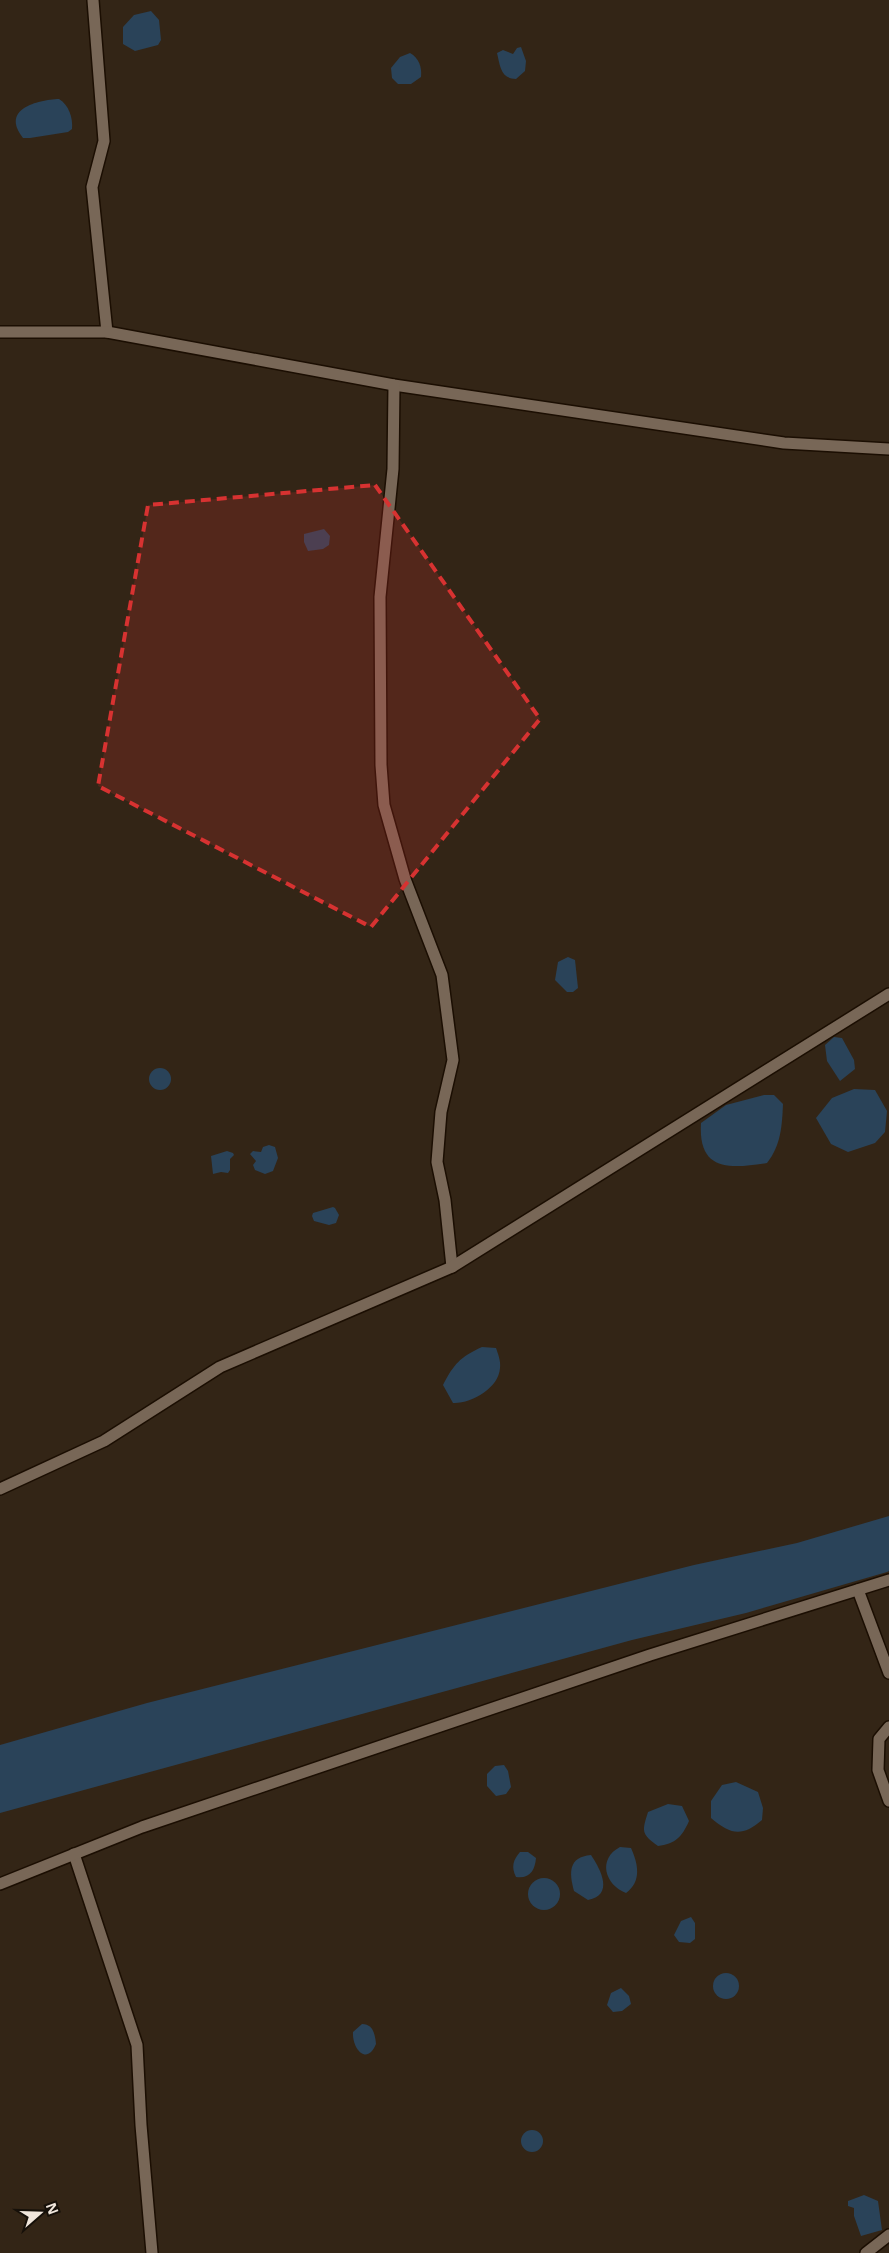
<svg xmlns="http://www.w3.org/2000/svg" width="889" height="2253" font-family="'Noto Sans',sans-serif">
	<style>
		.water { fill: #2a4359 }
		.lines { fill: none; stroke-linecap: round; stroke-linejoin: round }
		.minor-casing { stroke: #1b0e02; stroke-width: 14 }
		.minor { stroke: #786757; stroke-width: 11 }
		.marked { fill: #d73231; fill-opacity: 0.2; stroke: #d73231; stroke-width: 4; stroke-dasharray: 10 6; stroke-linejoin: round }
	</style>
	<rect width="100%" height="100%" fill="#332516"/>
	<g class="water">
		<path d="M151 11 159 20 161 40 158 45 135 51 123 44V27L134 15Z"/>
		<path d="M521 47 526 61 525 71 516 79C501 79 500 66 497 53L503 50 513 54 517 48Z"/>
		<path d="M410 53C419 58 422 67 421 77L411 84H398L392 78 391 68 400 57Z"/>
		<path d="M59 99C69 105 73 118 72 129L68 132 30 138H23C0 109 37 100 59 99Z"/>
		<path d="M324 529 330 536 329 545 323 549 308 551 304 542V534Z"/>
		<path d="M568 957 575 960 578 988 573 992H567L555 980 558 962Z"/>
		<path d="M834 1037 842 1038 854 1060 855 1069 840 1081 827 1061 825 1045Z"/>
		<circle cx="160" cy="1079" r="11"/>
		<path d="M854 1089 875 1090 887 1111 885 1132 875 1143 848 1152 831 1144 816 1118 832 1098Z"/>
		<path d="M764 1095H774L783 1104C782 1126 781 1145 767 1163 729 1169 698 1171 701 1123L726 1105Z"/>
		<path d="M269 1145 275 1147 278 1158 273 1171 265 1174 255 1170 253 1165 256 1161 250 1154 253 1151 261 1152 263 1147Z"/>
		<path d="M227 1151 233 1153 234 1155 230 1159V1170L228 1173 221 1172 213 1174 211 1156Z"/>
		<path d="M333 1207 335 1208 339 1215 336 1223 329 1225 314 1221 312 1216 313 1213Z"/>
		<path d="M482 1347 496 1348C498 1354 501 1361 500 1368 499 1388 471 1404 453 1403L443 1385C454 1364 460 1357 482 1347Z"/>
		<path d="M889 1516V1571L887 1572 746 1613 632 1640 0 1813V1745L147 1703 694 1565 797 1543Z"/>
		<path d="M504 1765 508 1771 511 1787 506 1794 496 1796 487 1786V1774L495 1766Z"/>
		<path d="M736 1782 758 1792 763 1808 762 1820C742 1837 731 1835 711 1818V1801L722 1785Z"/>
		<path d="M668 1804 682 1806 689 1821C682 1837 675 1844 658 1846 641 1834 642 1831 648 1812Z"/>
		<path d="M620 1847 631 1848C638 1864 642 1881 626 1893 605 1885 597 1859 620 1847Z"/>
		<path d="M520 1852H528L536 1858C535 1870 530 1879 516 1877 511 1867 513 1860 520 1852Z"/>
		<path d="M591 1855C601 1870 614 1895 588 1900L574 1891C569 1873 568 1857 591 1855Z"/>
		<circle cx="544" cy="1894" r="16"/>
		<path d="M691 1917 695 1923V1939L690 1943 679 1942 674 1935 681 1921Z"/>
		<circle cx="726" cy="1986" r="13"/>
		<path d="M621 1988 629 1996 631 2004 622 2011 613 2012 607 2005 611 1993Z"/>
		<path d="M362 2024C373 2024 375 2034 376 2044 367 2066 352 2049 353 2032Z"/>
		<circle cx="532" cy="2141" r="11"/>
		<path d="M864 2195 878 2201 882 2230 861 2236 854 2216V2208L848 2206V2201Z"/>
	</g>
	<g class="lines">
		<g class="minor-casing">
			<g id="minor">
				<path d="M93 0 104 141 92 187 107 332"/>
				<path d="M0 332H107L394 385 784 443 889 449"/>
				<path d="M394 385 393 469 380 597 381 765 384 805 405 879 442 975 453 1060 441 1112 437 1162 445 1200 452 1267"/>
				<path d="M0 1489 104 1441 220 1367 452 1267 889 994"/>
				<path d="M858 1590 889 1673"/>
				<path d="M889 1727 879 1739 878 1770 889 1801"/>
				<path d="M74 1854 137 2045 141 2125 152 2253"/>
				<path d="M0 1884 142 1827 650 1655 889 1580"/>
				<path d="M866 2253 889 2235"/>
			</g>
		</g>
		<use href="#minor" class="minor"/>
	</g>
	<path class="marked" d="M375 485 540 719 371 927 98 786 148 505Z"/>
	<g transform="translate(40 2213) rotate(70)" stroke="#161009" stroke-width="4" paint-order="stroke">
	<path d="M0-4L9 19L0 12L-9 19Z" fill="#f0e6dc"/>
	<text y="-8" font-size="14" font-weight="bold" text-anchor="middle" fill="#f0e6dc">N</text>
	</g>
</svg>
